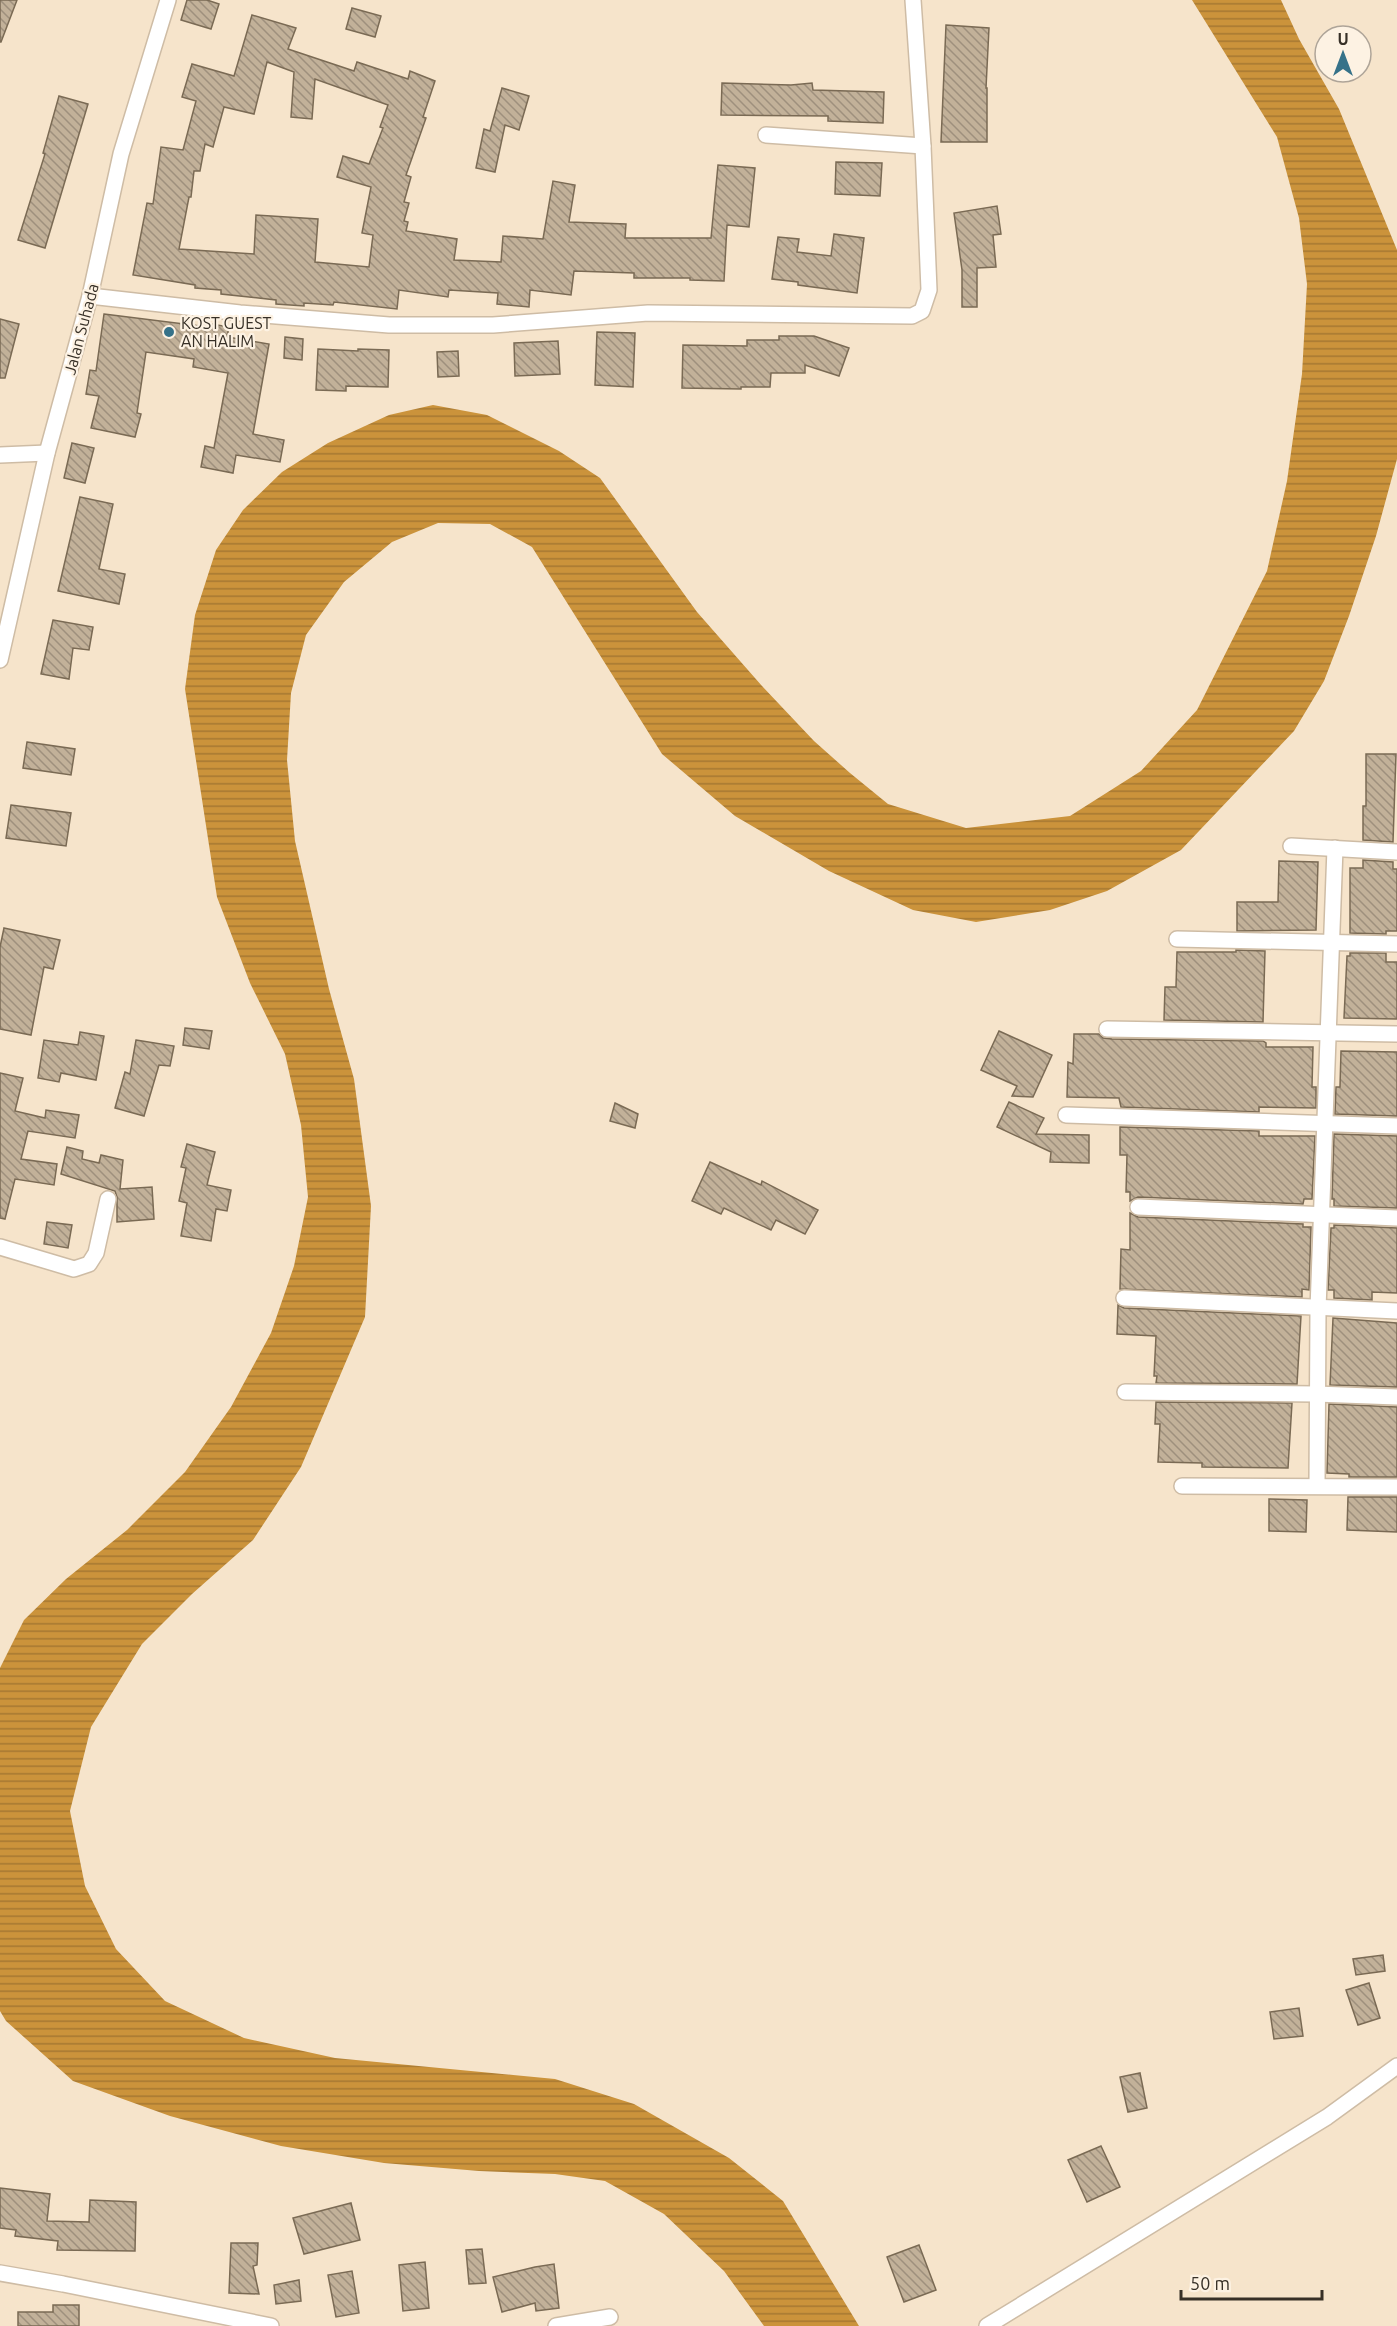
<svg xmlns="http://www.w3.org/2000/svg" width="1397" height="2326" font-family="Ubuntu,sans-serif">
	<style>
		.water { fill: url(#water-rules) }
		.building { fill: url(#building-back-hatch); stroke: #7a6a54; stroke-width: 1.5; fill-rule: evenodd }
		.lines { fill: none; stroke-linecap: round; stroke-linejoin: round }
		.minor-casing { stroke: #cebca5; stroke-width: 18 }
		.minor { stroke: #fff; stroke-width: 15 }
		.poi-dot { fill: #367289; stroke: #fdf2e3; stroke-width: 2 }
		.labels { text-anchor: middle; stroke-width: 4.5; stroke-linejoin: round; paint-order: stroke }
		.poi-label { font-size: 16px; fill: #373027; stroke: #fdf2e3; text-anchor: start }
		.street-label { font-size: 16px; fill: #373027; stroke: #fdf2e3 }
	</style>
	<defs>
		<pattern id="water-rules" width="6" height="5" patternUnits="userSpaceOnUse" patternTransform="scale(1.5)"><rect width="6" height="5" fill="#cb933b"/><path d="M0 2.5h6" fill="none" stroke="#a67832"/></pattern>
		<pattern id="building-back-hatch" width="6" height="6" patternUnits="userSpaceOnUse" patternTransform="scale(1.5)"><rect width="6" height="6" fill="#c2b199"/><path d="M-1 5l2 2M0 0l6 6M5-1l2 2" fill="none" stroke="#9e907d"/></pattern>
	</defs>
	<rect width="100%" height="100%" fill="#f6e4cb"/>
	<path class="water" d="M1192 0H1281L1299 39 1339 109 1397 250V459L1376 536 1349 616 1324 681 1294 731 1181 850 1107 891 1050 910 976 922 913 910 829 871 735 816 662 754 532 547 490 524 438 523 392 542 344 582 306 635 291 693 287 760 295 841 329 989 354 1079 371 1206 365 1317 301 1467 253 1540 192 1594 142 1644 91 1727 70 1811 85 1886 116 1949 165 2001 244 2038 335 2058 555 2079 634 2104 729 2158 783 2201 859 2326H764L724 2271 664 2214 605 2181 555 2174 479 2171 384 2163 281 2146 170 2116 73 2081 6 2021 0 2011V1668L24 1620 66 1579 127 1530 185 1472 231 1407 271 1333 294 1266 308 1197 301 1125 285 1054 250 983 217 897 185 689 195 615 216 550 243 510 282 472 328 443 389 415 433 405 487 415 559 451 600 478 697 612 762 686 814 741 850 773 888 804 966 828 1070 816 1141 771 1197 710 1267 571 1287 481 1302 374 1307 284 1299 218 1277 137Z"/>
	<g class="building">
		<path d="M0 0H17L1 42H0Z"/>
		<path d="M187 0H207L219 4 211 29 181 20Z"/>
		<path d="M352 8 381 16 375 37 346 29Z"/>
		<path d="M252 15 296 28 288 49 354 71 357 62 408 79 410 71 435 81 423 117 426 118 406 175 411 177 404 202 409 203 404 221 408 222 406 231 457 239 454 260 501 262 503 236 543 239 553 181 575 185 569 222 626 224 625 238H711L718 165 755 168 749 227 727 225 724 281 690 280V278H634V273L574 271 571 295 530 290 529 307 497 304 498 293 449 290 448 297 399 290 397 309 334 302 333 305 304 303V306L276 304V300L221 294V290L195 288V285L133 275 147 203 153 204 161 147 183 150 196 101 182 97 192 64 234 76ZM267 62 294 72 291 117 312 119 315 79 388 105 380 127 383 128 369 164 343 156 337 177 371 187 362 233 373 235 369 267 315 262 318 219 256 215 254 254 179 249 189 197H191L194 171H200L205 144 213 147 224 107 254 114Z"/>
		<path d="M946 25 989 28 986 88H987V142H941Z"/>
		<path d="M722 83 791 85 812 83 813 90 884 92 883 123 828 121V116L721 115Z"/>
		<path d="M502 88 529 96 519 130 505 125 495 172 476 168 484 129 490 131Z"/>
		<path d="M59 96 88 104 45 248 18 240 45 154 43 153Z"/>
		<path d="M836 162 882 163 880 196 835 194Z"/>
		<path d="M997 206 1001 234 993 235 996 267 977 268V307H962V270L954 213Z"/>
		<path d="M834 234 864 238 857 293 798 285V282L772 279 778 237 799 239 797 252 831 256Z"/>
		<path d="M104 314 200 326 201 322 229 327 227 337 269 344 253 434 284 440 280 462 236 455 233 473 201 467 205 446 214 448 228 373 193 367 194 359 146 352 137 413 141 414 135 437 91 428 99 396 86 394 90 370 96 371Z"/>
		<path d="M0 319 19 324 5 378H0Z"/>
		<path d="M597 332 635 333 633 387 595 385Z"/>
		<path d="M779 336H814L849 348 839 376 805 365V373H771L770 387H741V389L682 388 683 345 747 346V340H779Z"/>
		<path d="M285 337 303 339 302 360 284 358Z"/>
		<path d="M558 341 560 374 515 376 514 343Z"/>
		<path d="M318 349 358 351V349L389 350 388 387 346 386V391L316 390Z"/>
		<path d="M458 351 459 376 438 377 437 352Z"/>
		<path d="M72 443 94 448 85 483 64 478Z"/>
		<path d="M80 497 113 504 99 569 125 574 119 604 58 591Z"/>
		<path d="M53 620 93 627 89 650 73 648 69 679 41 674Z"/>
		<path d="M27 742 75 749 71 775 23 768Z"/>
		<path d="M1366 754H1396L1393 842 1363 840V806H1366Z"/>
		<path d="M11 805 71 813 66 846 6 838Z"/>
		<path d="M1363 860 1393 862V869H1397V931H1386V934L1350 933V868H1363Z"/>
		<path d="M1279 861 1318 862 1316 930 1237 931V902H1278Z"/>
		<path d="M4 928 60 940 53 969 44 967 31 1035 0 1029V947Z"/>
		<path d="M1236 950 1265 951 1263 1022 1164 1020 1165 987H1176L1177 952H1236Z"/>
		<path d="M1350 953H1386V962H1397V1019L1344 1018 1347 956H1350Z"/>
		<path d="M185 1028 212 1031 209 1049 183 1045Z"/>
		<path d="M999 1031 1052 1055 1033 1097 1012 1096 1017 1086 981 1070Z"/>
		<path d="M80 1032 104 1036 96 1080 61 1073 59 1082 38 1078 44 1040 78 1045Z"/>
		<path d="M1074 1034H1099L1103 1038 1112 1039 1263 1041 1266 1043V1047H1313L1312 1087H1316V1108L1259 1107V1112L1121 1107 1119 1098 1067 1097 1068 1062 1073 1064Z"/>
		<path d="M136 1040 174 1046 170 1066 159 1065 144 1116 115 1108 125 1072 130 1074Z"/>
		<path d="M1341 1051 1397 1052V1116L1335 1114 1336 1087H1340Z"/>
		<path d="M0 1073 23 1078 15 1111 45 1118 46 1110 79 1115 75 1138 28 1131 21 1159 57 1164 54 1185 15 1179 5 1219 0 1218Z"/>
		<path d="M1009 1102 1044 1118 1036 1134 1089 1135V1163L1050 1162 1051 1152 997 1127Z"/>
		<path d="M615 1103 638 1114 635 1128 610 1121Z"/>
		<path d="M1120 1127 1259 1131V1136H1315L1312 1199H1304L1303 1204 1138 1197 1130 1201V1192H1126L1127 1155H1120Z"/>
		<path d="M1334 1134 1397 1136V1208L1334 1206V1199H1332Z"/>
		<path d="M187 1144 215 1152 207 1185 231 1190 227 1211 216 1209 211 1241 181 1236 187 1203 179 1201 186 1168 181 1167Z"/>
		<path d="M67 1147 83 1151 82 1159 99 1163 101 1155 123 1160 120 1189 152 1187 154 1219 117 1222V1197L115 1191 61 1174Z"/>
		<path d="M710 1162 761 1185 762 1181 818 1210 805 1234 776 1220 771 1230 724 1208 721 1214 692 1201Z"/>
		<path d="M1130 1213 1138 1217 1303 1224V1227H1311L1309 1290 1302 1289V1297L1120 1289 1121 1249 1130 1250Z"/>
		<path d="M47 1222 72 1225 68 1248 44 1244Z"/>
		<path d="M1334 1225 1397 1228V1293L1372 1292V1300L1334 1298V1290H1328L1331 1228H1334Z"/>
		<path d="M1118 1305 1124 1308 1301 1316 1297 1384 1156 1383 1157 1376H1154L1156 1336 1117 1334Z"/>
		<path d="M1333 1318 1397 1323V1387L1330 1385Z"/>
		<path d="M1156 1402 1292 1403 1288 1468 1202 1467V1463L1158 1462 1160 1424H1155Z"/>
		<path d="M1329 1404 1397 1407V1477H1349V1474L1327 1473Z"/>
		<path d="M1348 1497H1397V1532L1347 1530Z"/>
		<path d="M1269 1499 1307 1500 1306 1532 1269 1531Z"/>
		<path d="M1383 1955 1385 1971 1356 1975 1353 1959Z"/>
		<path d="M1369 1983 1380 2018 1358 2025 1346 1990Z"/>
		<path d="M1299 2008 1303 2036 1274 2039 1270 2012Z"/>
		<path d="M1140 2073 1147 2108 1128 2112 1120 2077Z"/>
		<path d="M1101 2146 1120 2187 1087 2202 1068 2160Z"/>
		<path d="M0 2188 50 2194 47 2221 89 2222 90 2200 136 2202 135 2251 57 2250 58 2241 15 2236 16 2230 0 2228Z"/>
		<path d="M351 2203 360 2240 304 2254 293 2218Z"/>
		<path d="M231 2243H258L257 2265 253 2266 259 2294 229 2293Z"/>
		<path d="M919 2245 936 2290 904 2302 887 2257Z"/>
		<path d="M482 2249 486 2283 469 2284 466 2250Z"/>
		<path d="M425 2262 429 2308 403 2311 399 2265Z"/>
		<path d="M554 2264 559 2308 536 2311 535 2303 502 2312 493 2277 535 2267Z"/>
		<path d="M352 2271 359 2313 336 2317 328 2275Z"/>
		<path d="M299 2280 301 2301 276 2304 274 2285Z"/>
		<path d="M53 2305H79V2326H18V2312H53Z"/>
	</g>
	<g class="lines">
		<g class="minor-casing">
			<g id="minor">
				<path d="M766 135 923 146"/>
				<path d="M90 296 240 313 389 325H493L648 313 912 316 922 311 929 290 923 146 913 0"/>
				<path d="M0 455 47 453"/>
				<path d="M0 660 47 453 90 296 121 154 168 0"/>
				<path d="M1291 846 1397 852"/>
				<path d="M1177 939 1397 944"/>
				<path d="M1107 1029 1397 1034"/>
				<path d="M1066 1115 1397 1126"/>
				<path d="M1138 1207 1397 1218"/>
				<path d="M0 1247 74 1269 89 1264 96 1253 108 1199"/>
				<path d="M1124 1298 1397 1311"/>
				<path d="M1125 1392 1316 1394 1397 1397"/>
				<path d="M1317 1485 1318 1309 1335 848"/>
				<path d="M1182 1486 1397 1487"/>
				<path d="M0 2273 63 2284 271 2326"/>
				<path d="M556 2326 610 2317"/>
				<path d="M987 2326 1327 2117 1397 2066"/>
			</g>
		</g>
		<use href="#minor" class="minor"/>
	</g>
	<circle class="poi-dot" cx="169" cy="332" r="6"/>
	<g class="labels">
		<g class="poi-label">
			<text x="181" y="329">KOST GUEST<tspan x="181" dy="18">AN HALIM</tspan></text>
		</g>
		<g class="street-label">
			<text transform="translate(81 329) rotate(-75)" y="6">Jalan Suhada</text>
		</g>
	</g>
	<g transform="translate(1343 54)"><circle r="28" fill="#fdf2e3" stroke="#aea498" stroke-width="1.5"/>
	<path d="M0-4.5L10 22L0 15L-10 22Z" fill="#367289"/>
	<text y="-9" font-size="16" font-weight="bold" text-anchor="middle" fill="#373027">U</text>
	</g>
	<path d="M1181 2290v9h141v-9" fill="none" stroke="#373027" stroke-width="3"/>
	<text x="1190" y="2290" font-size="18" fill="#373027" stroke="#fdf2e3" stroke-width="4.5" paint-order="stroke">50 m</text>
</svg>
